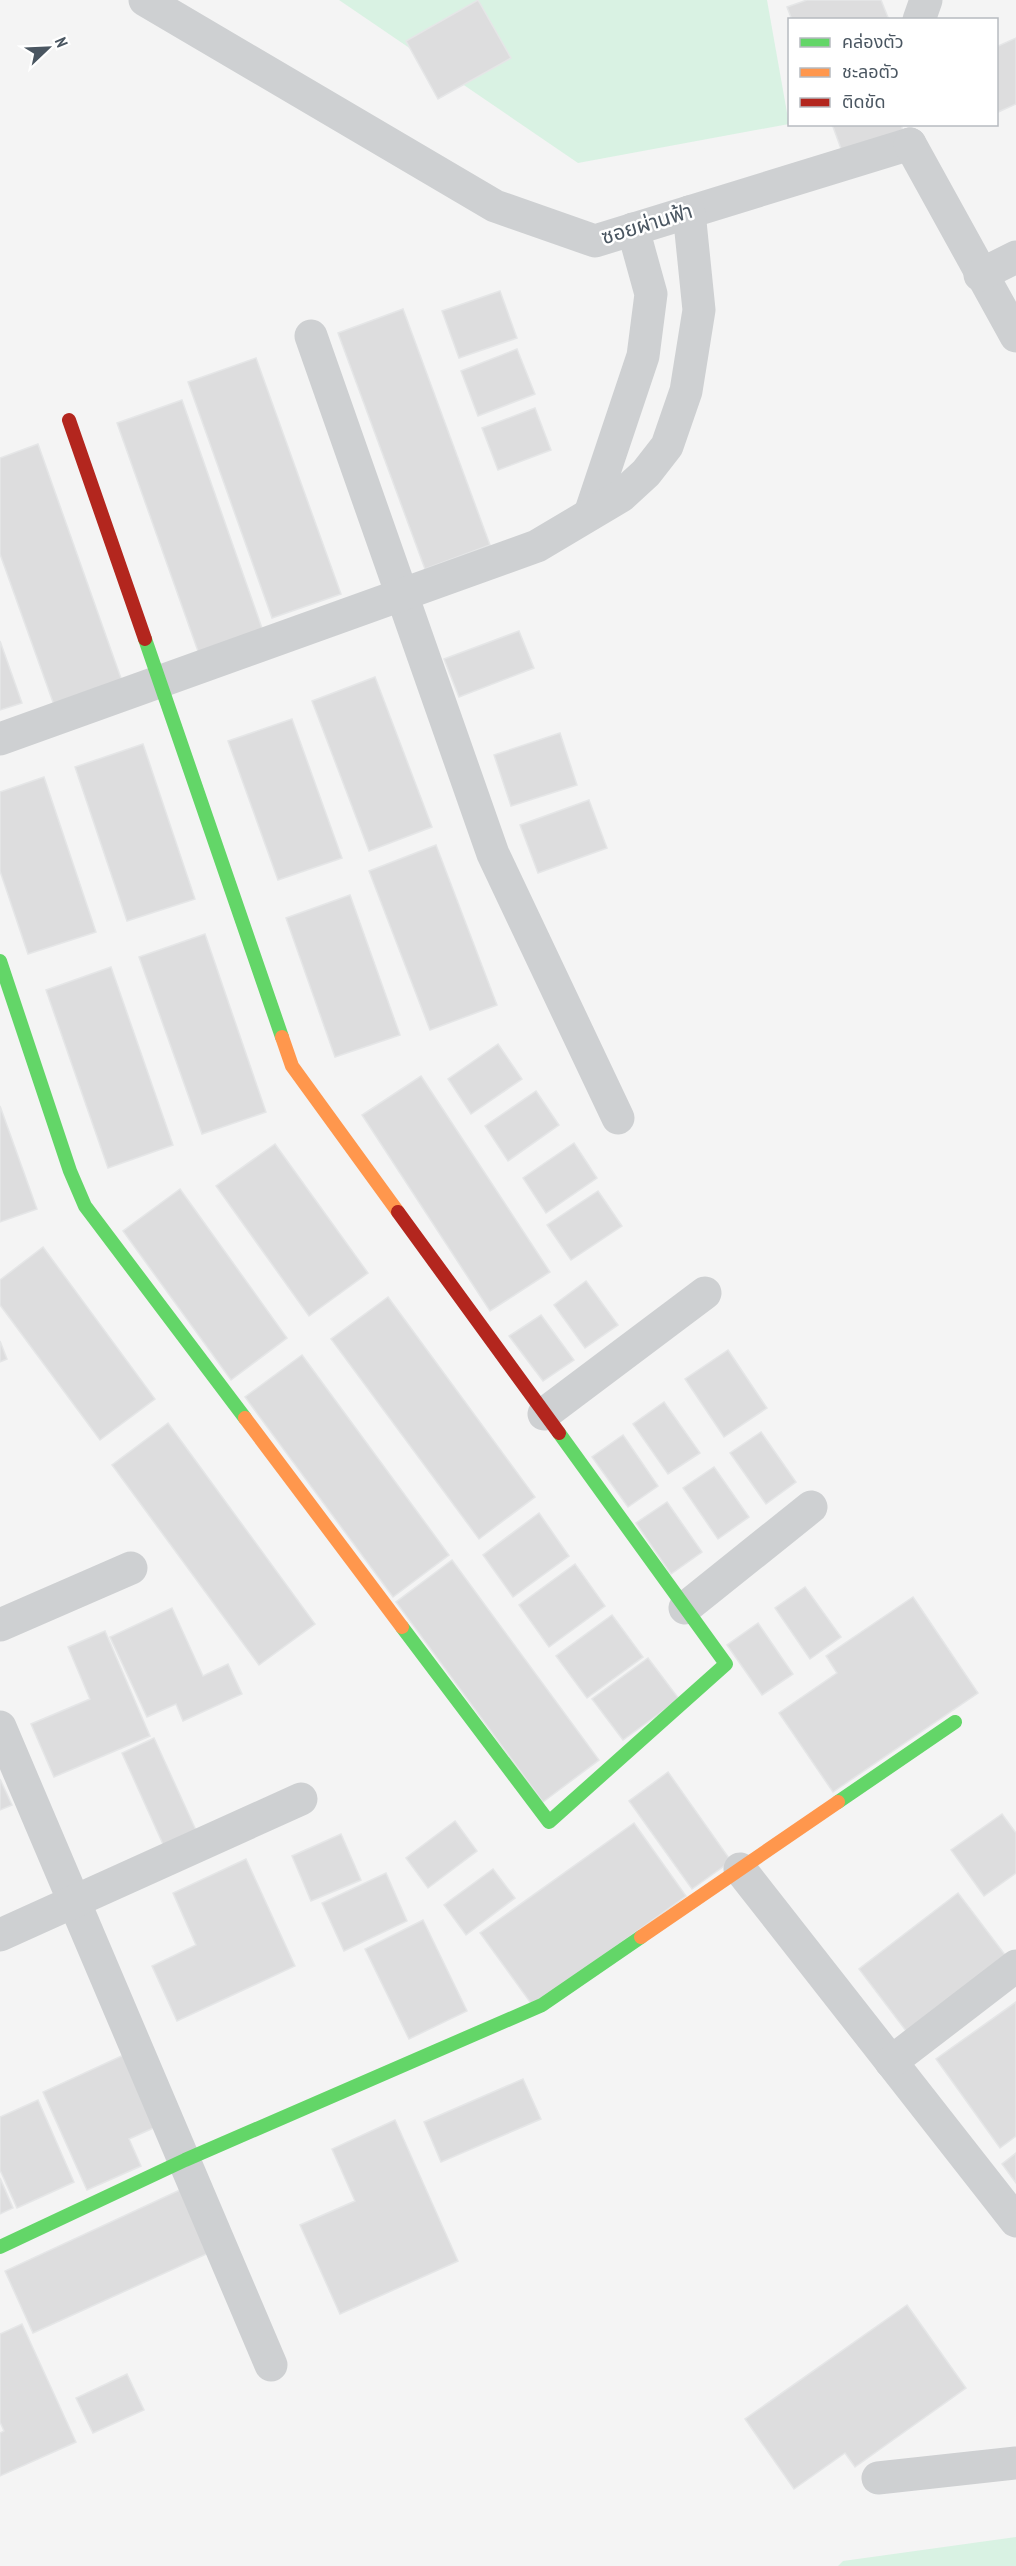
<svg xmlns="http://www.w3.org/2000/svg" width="1016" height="2566" font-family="'PT Sans Narrow','Noto Sans Thai',sans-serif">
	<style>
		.green { fill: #d9f2e3 }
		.building { fill: #ddddde; stroke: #e5e6e7; stroke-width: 1.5 }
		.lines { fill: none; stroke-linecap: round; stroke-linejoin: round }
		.street { stroke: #ced0d2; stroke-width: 33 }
		.fast { stroke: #63d668; stroke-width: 14 }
		.slow { stroke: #ff974d; stroke-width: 14 }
		.jam { stroke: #b3261e; stroke-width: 14 }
		.labels { text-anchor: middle; stroke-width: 5; stroke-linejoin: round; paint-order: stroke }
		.street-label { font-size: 21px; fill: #4a5661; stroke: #fff }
	</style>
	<rect width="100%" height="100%" fill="#f4f4f4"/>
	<g class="green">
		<path d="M339 0H767L789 124 578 163Z"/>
		<path d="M1016 2537V2566H838L843 2561Z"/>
	</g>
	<g class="building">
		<path d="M478 0 511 58 438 99 406 41Z"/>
		<path d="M807 0H881L889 20H792L787 7Z"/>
		<path d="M1016 38V104L996 113V47Z"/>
		<path d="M832 124H901L903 131 843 154Z"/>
		<path d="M500 291 517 338 459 358 442 311Z"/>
		<path d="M403 309 490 545 425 569 338 333Z"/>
		<path d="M517 349 535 394 478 416 461 371Z"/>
		<path d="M256 358 341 594 272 618 188 382Z"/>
		<path d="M182 400 263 631 199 654 117 423Z"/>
		<path d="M535 408 551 450 498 470 482 428Z"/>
		<path d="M38 444 122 681 54 705 0 554V458Z"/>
		<path d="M519 631 534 668 459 697 444 659Z"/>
		<path d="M0 641 22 703 0 710Z"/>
		<path d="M375 677 432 827 369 851 312 701Z"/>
		<path d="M292 719 342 858 278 880 228 741Z"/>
		<path d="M560 733 577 785 511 806 494 755Z"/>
		<path d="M143 744 195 899 127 921 75 767Z"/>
		<path d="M44 777 96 932 28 954 0 871V792Z"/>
		<path d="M589 800 607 848 538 873 520 825Z"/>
		<path d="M436 845 497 1005 430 1030 369 871Z"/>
		<path d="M350 895 400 1035 335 1057 286 918Z"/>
		<path d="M205 934 266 1112 202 1134 139 957Z"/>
		<path d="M111 967 173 1145 108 1168 46 990Z"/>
		<path d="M498 1044 522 1079 471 1114 448 1079Z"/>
		<path d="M421 1076 550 1272 490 1311 362 1115Z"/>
		<path d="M536 1091 559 1125 508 1161 485 1126Z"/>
		<path d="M0 1106 37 1209 0 1222Z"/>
		<path d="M574 1143 597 1178 546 1213 523 1178Z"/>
		<path d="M275 1144 368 1273 309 1316 216 1186Z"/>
		<path d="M180 1189 287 1338 231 1380 123 1231Z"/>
		<path d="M598 1191 622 1226 571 1260 547 1225Z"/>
		<path d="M43 1247 155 1399 100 1440 0 1305V1280Z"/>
		<path d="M586 1281 618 1325 585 1348 554 1305Z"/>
		<path d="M388 1297 535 1497 479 1539 331 1339Z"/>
		<path d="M541 1315 574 1360 543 1381 509 1336Z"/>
		<path d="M0 1341 7 1359 0 1362Z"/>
		<path d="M728 1350 767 1408 724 1437 685 1379Z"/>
		<path d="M302 1355 449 1555 393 1597 245 1397Z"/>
		<path d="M664 1402 700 1453 668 1474 633 1424Z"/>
		<path d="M168 1423 315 1624 259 1665 112 1465Z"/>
		<path d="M761 1432 796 1482 766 1504 730 1453Z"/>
		<path d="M623 1435 658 1486 628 1507 592 1457Z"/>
		<path d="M714 1467 749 1517 718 1539 683 1488Z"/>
		<path d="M667 1502 702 1552 671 1574 636 1523Z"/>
		<path d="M539 1513 569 1556 513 1597 483 1555Z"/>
		<path d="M452 1560 599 1760 543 1802 396 1602Z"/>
		<path d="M575 1564 605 1606 549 1647 519 1605Z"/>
		<path d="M805 1587 841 1637 810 1659 775 1608Z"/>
		<path d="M913 1597 978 1693 833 1792 779 1713 837 1673 826 1656Z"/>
		<path d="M172 1608 203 1676 228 1664 242 1694 183 1721 176 1704 147 1717 110 1637Z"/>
		<path d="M612 1615 643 1657 587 1698 556 1656Z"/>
		<path d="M758 1623 793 1674 762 1695 727 1645Z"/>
		<path d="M105 1631 150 1736 54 1777 31 1724 90 1699 68 1647Z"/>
		<path d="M648 1658 679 1699 623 1740 592 1699Z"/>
		<path d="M154 1738 200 1839 167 1853 122 1753Z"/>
		<path d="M668 1772 731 1861 692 1889 629 1801Z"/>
		<path d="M0 1779 12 1805 0 1810Z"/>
		<path d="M1002 1814 1016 1833V1873L984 1896 951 1850Z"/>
		<path d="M455 1821 477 1851 428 1888 406 1858Z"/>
		<path d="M634 1823 686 1896 533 2006 480 1933Z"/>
		<path d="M341 1834 361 1880 311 1901 292 1856Z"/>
		<path d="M246 1859 295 1966 177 2021 152 1966 196 1945 173 1893Z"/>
		<path d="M493 1869 515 1898 466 1935 444 1905Z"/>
		<path d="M386 1873 407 1921 344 1951 322 1903Z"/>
		<path d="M958 1893 1009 1960 910 2036 859 1969Z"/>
		<path d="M423 1920 467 2011 409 2039 365 1949Z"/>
		<path d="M1016 2002V2136L1000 2148 936 2059Z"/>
		<path d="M128 2053 160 2125 129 2139 141 2166 87 2190 43 2092Z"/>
		<path d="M523 2079 541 2119 441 2162 424 2122Z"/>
		<path d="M38 2100 74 2182 17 2208 0 2170V2117Z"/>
		<path d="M395 2120 458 2261 340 2314 300 2225 355 2201 332 2149Z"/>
		<path d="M1016 2153V2183L1002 2164Z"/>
		<path d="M0 2178 13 2208 0 2214Z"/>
		<path d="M182 2189 211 2252 33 2333 5 2271Z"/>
		<path d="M907 2305 966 2388 855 2467 845 2453 794 2489 745 2419Z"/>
		<path d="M22 2324 76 2442 0 2476V2433L4 2431 0 2422V2334Z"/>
		<path d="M127 2374 144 2410 93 2433 76 2398Z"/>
	</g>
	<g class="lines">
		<g class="street">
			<path d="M145 0 495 206 595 241 910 144"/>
			<path d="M919 20 926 0"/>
			<path d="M910 144 1016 336"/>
			<path d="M980 275 1016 257"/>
			<path d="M311 336 493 854 618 1118"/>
			<path d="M590 514 643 356 651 294 633 229"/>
			<path d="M0 739 537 546 621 496 646 473 667 446 686 391 699 310 689 212"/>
			<path d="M544 1414 705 1293"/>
			<path d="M685 1608 811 1507"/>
			<path d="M0 1625 131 1568"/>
			<path d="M0 1727 271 2365"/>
			<path d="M740 1869 1016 2221"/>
			<path d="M0 1935 301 1799"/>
			<path d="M891 2062 1016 1966"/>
			<path d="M878 2478 1016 2463"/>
		</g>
		<g class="fast">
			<path d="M145 639 282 1037"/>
			<path d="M0 961 70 1171 85 1206 245 1418"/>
			<path d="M402 1627 549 1822 726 1664 559 1433"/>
			<path d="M838 1802 955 1722"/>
			<path d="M0 2247 185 2160 542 2005 641 1937"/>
		</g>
		<g class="slow">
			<path d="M282 1037 292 1066 398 1212"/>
			<path d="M245 1418 402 1627"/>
			<path d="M641 1937 838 1802"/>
		</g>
		<g class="jam">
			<path d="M69 420 145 639"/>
			<path d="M398 1212 559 1433"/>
		</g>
	</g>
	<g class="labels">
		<g class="street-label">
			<text transform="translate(647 224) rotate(-17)" y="7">ซอยผ่านฟ้า</text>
		</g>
	</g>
	<rect x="788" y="18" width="210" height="108" fill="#ffffff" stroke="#b7bbc0" stroke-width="1.5"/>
	<rect x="800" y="38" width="30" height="9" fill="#63d668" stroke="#b7bbc0" stroke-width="1.5"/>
	<text x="842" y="48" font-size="18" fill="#4a5661">คล่องตัว</text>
	<rect x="800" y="68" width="30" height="9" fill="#ff974d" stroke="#b7bbc0" stroke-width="1.5"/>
	<text x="842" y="78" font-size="18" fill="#4a5661">ชะลอตัว</text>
	<rect x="800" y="98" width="30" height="9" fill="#b3261e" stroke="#b7bbc0" stroke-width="1.5"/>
	<text x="842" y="108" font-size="18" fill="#4a5661">ติดขัด</text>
	<g transform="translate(48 48) rotate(67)" stroke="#ffffff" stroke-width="4.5" paint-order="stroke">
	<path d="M0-4.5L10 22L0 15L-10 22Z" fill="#4a5661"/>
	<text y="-9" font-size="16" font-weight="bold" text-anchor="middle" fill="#4a5661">N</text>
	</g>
</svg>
